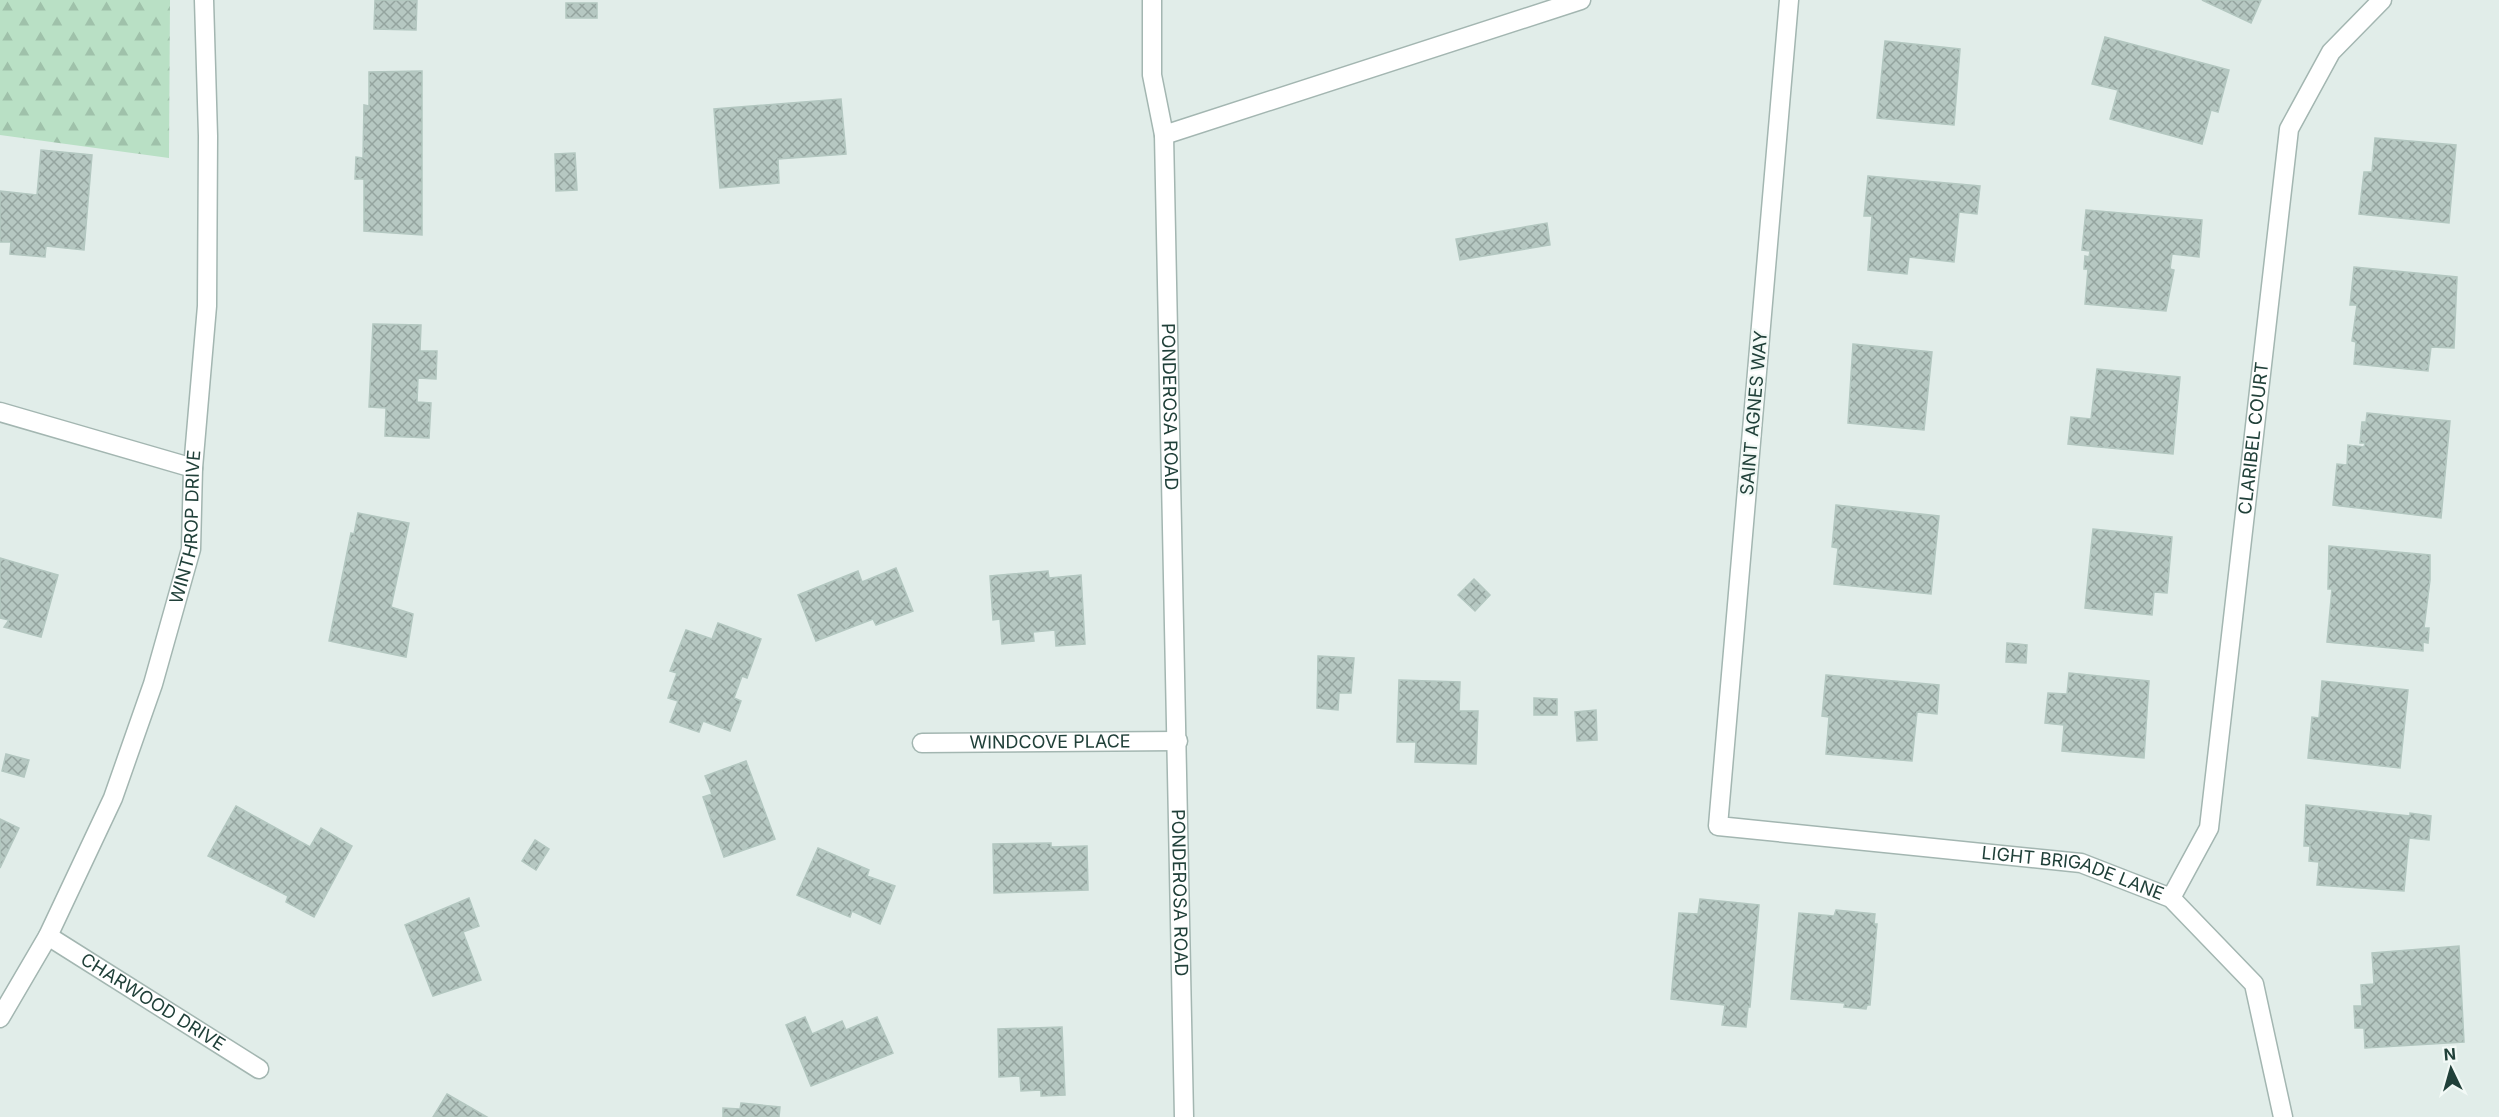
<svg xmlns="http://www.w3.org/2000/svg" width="2499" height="1117" font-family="Inter,sans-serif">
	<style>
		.forest { fill: url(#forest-firs) }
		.building { fill: url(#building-cross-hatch); stroke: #b3c7c0; stroke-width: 1.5 }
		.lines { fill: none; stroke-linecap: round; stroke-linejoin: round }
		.minor-casing { stroke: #a3b6b1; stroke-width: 21 }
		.tertiary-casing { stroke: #a3b6b1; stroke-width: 21 }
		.minor { stroke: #fff; stroke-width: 18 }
		.tertiary { stroke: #fff; stroke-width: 18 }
		.labels { text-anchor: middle; stroke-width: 4.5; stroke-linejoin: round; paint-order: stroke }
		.street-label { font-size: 18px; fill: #204039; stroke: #f2f9f6 }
	</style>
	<defs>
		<pattern id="forest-firs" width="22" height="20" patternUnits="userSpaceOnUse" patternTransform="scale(1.5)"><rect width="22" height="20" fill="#b9e0c5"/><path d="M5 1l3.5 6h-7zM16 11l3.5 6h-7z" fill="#9fc1aa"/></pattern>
		<pattern id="building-cross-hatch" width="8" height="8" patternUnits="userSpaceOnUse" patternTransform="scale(1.5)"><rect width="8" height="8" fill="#b6c8c2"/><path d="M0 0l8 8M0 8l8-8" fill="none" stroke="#94a49f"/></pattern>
	</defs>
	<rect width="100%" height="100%" fill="#e1ede9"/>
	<path class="forest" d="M0 0H170L169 158 0 135Z"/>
	<g class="building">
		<path d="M375 0H417L416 30 374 29Z"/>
		<path d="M2202 0H2261L2251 23Z"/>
		<rect x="566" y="3" width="31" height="15"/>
		<path d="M2105 37 2229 70 2218 112 2211 110 2202 144 2110 119 2118 90 2092 84Z"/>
		<path d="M1885 41 1960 49 1954 125 1877 118Z"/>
		<path d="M422 71V235L364 231V179H355L356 157 363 158 364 105 369 106V72Z"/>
		<path d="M841 99 846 154 778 159 779 183 720 188 714 109Z"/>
		<path d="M2375 138 2456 145 2449 223 2359 214 2364 172H2372Z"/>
		<path d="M41 150 92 155 84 250 46 246 45 257 10 254 11 242H0V191L37 195Z"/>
		<path d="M575 153 577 190 556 191 555 154Z"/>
		<path d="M1868 176 1980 186 1977 214 1959 212 1954 262 1909 257 1907 274 1868 270 1872 216H1864Z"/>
		<path d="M2086 210 2202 220 2199 257 2172 254 2170 269 2174 270 2166 311 2085 304 2088 269H2084L2085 256 2089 257 2090 251 2082 250Z"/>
		<path d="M1547 223 1550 245 1460 260 1456 239Z"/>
		<path d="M2354 267 2457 277 2454 348 2431 347 2428 371 2354 364 2356 342 2352 341 2357 305H2350Z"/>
		<path d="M373 324 421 325 420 351H437L436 379 418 378 417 402 431 403 429 438 385 436 386 408 369 407Z"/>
		<path d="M1853 344 1932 352 1924 430 1848 423Z"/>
		<path d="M2097 369 2180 377 2173 454 2068 444 2071 417 2091 419Z"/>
		<path d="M2367 413 2450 421 2441 518 2333 505 2337 464 2347 465 2348 445 2364 447 2365 443H2360L2362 422H2366Z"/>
		<path d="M1836 505 1939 516 1931 594 1834 584 1838 548 1832 547Z"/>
		<path d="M358 513 409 523 391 607 413 614 406 657 329 641 351 533 354 534Z"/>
		<path d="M2093 529 2172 537 2167 593 2154 592 2152 615 2085 608Z"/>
		<path d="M2329 546 2430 555V580L2424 628H2429L2428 643 2423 642V651L2327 642 2332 589H2328Z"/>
		<path d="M0 558 58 575 41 637 4 627 9 620 0 618Z"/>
		<path d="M896 568 913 611 876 625 873 619 816 641 798 595 858 571 862 582Z"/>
		<path d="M1048 571 1049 578 1081 575 1085 644 1056 646 1055 630 1033 632 1034 641 1002 644 1000 619 993 620 990 576Z"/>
		<path d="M1474 579 1490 595 1475 611 1458 595Z"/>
		<path d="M718 623 761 639 747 678 742 676 734 698 741 701 730 731 703 721 699 732 670 722 678 701 668 698 677 673 670 671 686 630 712 639Z"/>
		<path d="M2007 643 2027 645 2026 663 2006 662Z"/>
		<path d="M1318 656 1354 658 1351 693H1339L1338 710 1317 708Z"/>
		<path d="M2069 673 2149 681 2144 758 2062 751 2064 725 2045 723 2048 693 2067 694Z"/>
		<path d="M1826 675 1939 685 1937 714 1917 712 1912 761 1826 754 1829 717 1822 716Z"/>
		<path d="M1399 680 1460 682 1459 711H1478L1476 764 1415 762 1416 742H1397Z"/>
		<path d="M2322 681 2408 690 2400 768 2308 758 2312 717 2319 718Z"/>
		<path d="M1534 698 1557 699V715H1534Z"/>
		<path d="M1596 710 1597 740 1577 741 1575 712Z"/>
		<path d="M6 754 29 760 24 777 2 771Z"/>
		<path d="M746 761 775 839 724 857 703 797 712 794 705 776Z"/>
		<path d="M2306 805 2410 816V813L2431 816 2429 840 2409 838 2404 891 2317 885 2319 862 2309 861 2310 846H2304Z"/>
		<path d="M236 806 310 847 321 828 352 846 314 917 286 902 288 896 208 856Z"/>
		<path d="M0 819 19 828 0 868Z"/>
		<path d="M535 840 549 849 536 870 522 861Z"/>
		<path d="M1051 843V847L1087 846 1088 890 994 893 993 844Z"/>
		<path d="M818 848 869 870 867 876 895 886 880 924 852 911 850 917 797 895Z"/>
		<path d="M469 898 479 926 463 932 481 980 433 996 405 925Z"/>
		<path d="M1700 899 1759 905 1750 1007H1748L1746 1027 1722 1025 1725 1005 1671 999 1679 913 1698 914Z"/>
		<path d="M1836 910 1875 914 1874 924H1877L1870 1005H1867L1866 1009 1844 1007 1845 1003 1791 999 1799 913 1834 916Z"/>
		<path d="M2459 946 2464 1042 2365 1048 2364 1028H2355L2354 1006H2362L2361 985 2374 984 2372 953Z"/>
		<path d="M805 1017 812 1034 842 1021 846 1030 877 1017 893 1053 811 1086 786 1025Z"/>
		<path d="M1062 1027 1065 1095 1041 1096V1090L1021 1091 1020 1076 999 1077 998 1029Z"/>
		<path d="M447 1094 487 1117H433Z"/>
		<path d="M741 1103 780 1107 779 1117H723V1108L740 1109Z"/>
	</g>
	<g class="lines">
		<g class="minor-casing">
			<g id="minor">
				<path id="s1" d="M1789 0 1718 826 2081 863 2171 898 2254 984 2283 1117"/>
				<path d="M1164 135 1581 0"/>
				<path d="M0 412 193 468"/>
				<path id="s2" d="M922 743 1178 741"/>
				<path id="s3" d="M2171 898 2209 828 2289 129 2331 52 2382 0"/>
				<path id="s4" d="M48 936 259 1069"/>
			</g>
		</g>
		<g class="tertiary-casing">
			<g id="tertiary">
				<path id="s5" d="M1152 0V75L1164 135 1184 1117"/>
				<path id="s6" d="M0 1018 48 936 113 798 153 684 191 549 193 468 207 306 208 136 204 0"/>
			</g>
		</g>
		<use href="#minor" class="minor"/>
		<use href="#tertiary" class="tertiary"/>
	</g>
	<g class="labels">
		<g class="street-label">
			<text dy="6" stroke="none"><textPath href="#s5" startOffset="408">PONDEROSA ROAD</textPath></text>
			<text transform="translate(1754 413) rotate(-85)" y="6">SAINT AGNES WAY</text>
			<text dy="6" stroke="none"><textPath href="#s3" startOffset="472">CLARIBEL COURT</textPath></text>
			<text dy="6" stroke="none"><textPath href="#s6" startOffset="530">WINTHROP DRIVE</textPath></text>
			<text dy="6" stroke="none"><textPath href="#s2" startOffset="128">WINDCOVE PLACE</textPath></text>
			<text dy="6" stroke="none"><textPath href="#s1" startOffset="1188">LIGHT BRIGADE LANE</textPath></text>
			<text dy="6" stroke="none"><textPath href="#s5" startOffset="894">PONDEROSA ROAD</textPath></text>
			<text dy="6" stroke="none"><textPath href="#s4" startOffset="124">CHARWOOD DRIVE</textPath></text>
		</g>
	</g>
	<g transform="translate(2451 1069) rotate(355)" stroke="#f2f9f6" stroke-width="4.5" paint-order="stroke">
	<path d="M0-4.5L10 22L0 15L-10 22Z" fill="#204039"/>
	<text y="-9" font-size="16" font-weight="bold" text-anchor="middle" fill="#204039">N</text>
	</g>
</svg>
